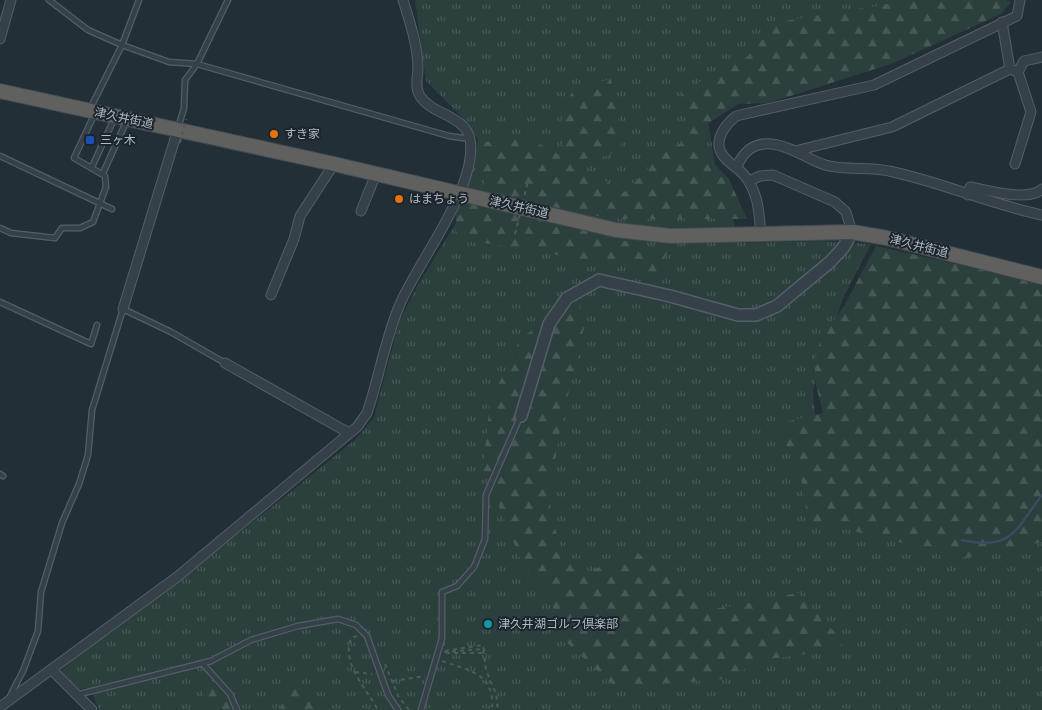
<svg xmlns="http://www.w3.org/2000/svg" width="1042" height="710" font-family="'IBM Plex Sans','Noto Sans JP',sans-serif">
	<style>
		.grass { fill: url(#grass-tufts) }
		.forest { fill: url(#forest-firs) }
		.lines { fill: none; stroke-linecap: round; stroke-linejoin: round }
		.stream { stroke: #384d5d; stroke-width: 2.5 }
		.service-casing { stroke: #545e66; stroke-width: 7 }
		.minor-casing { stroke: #545e66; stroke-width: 11 }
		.tertiary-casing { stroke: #545e66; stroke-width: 14 }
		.trunk-casing { stroke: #414b53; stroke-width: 16 }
		.path { stroke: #495c5c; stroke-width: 2; stroke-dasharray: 4 4; stroke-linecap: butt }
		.service { stroke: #364048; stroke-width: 4.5 }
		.minor { stroke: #364048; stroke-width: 9 }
		.tertiary { stroke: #364048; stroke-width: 11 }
		.trunk { stroke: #60605e; stroke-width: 14 }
		.path-bridge { stroke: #495c5c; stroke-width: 2; stroke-dasharray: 4 4; stroke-linecap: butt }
		.food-dot { fill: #e8710a; stroke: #1c252d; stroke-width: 2 }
		.transit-dot { fill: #1a4fb4; stroke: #1c252d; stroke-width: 2 }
		.culture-dot { fill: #0f9aa8; stroke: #1c252d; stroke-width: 2 }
		.labels { text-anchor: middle; stroke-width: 4; stroke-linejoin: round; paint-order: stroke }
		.street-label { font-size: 12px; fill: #b1bbc4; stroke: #1c252d }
		.poi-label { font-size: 12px; fill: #b1bbc4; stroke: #1c252d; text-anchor: start }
	</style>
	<defs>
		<pattern id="grass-tufts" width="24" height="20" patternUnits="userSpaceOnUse" patternTransform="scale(1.25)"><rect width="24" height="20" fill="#2b3f3c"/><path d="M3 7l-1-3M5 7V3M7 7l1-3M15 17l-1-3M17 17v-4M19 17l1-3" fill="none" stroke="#475957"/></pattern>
		<pattern id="forest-firs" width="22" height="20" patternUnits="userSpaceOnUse" patternTransform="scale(1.25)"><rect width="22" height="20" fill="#2b3f3c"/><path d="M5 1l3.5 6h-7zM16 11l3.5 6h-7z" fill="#475957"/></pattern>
	</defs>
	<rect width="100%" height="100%" fill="#232f37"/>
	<path class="grass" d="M415 0H983L706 108 716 171 741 243 820 241 871 244 843 298 813 390 819 467 1042 509V710H99L90 688 78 689 60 672 84 651 181 579 283 498 357 438 374 417 399 322 416 288 462 213 478 139 462 117 426 81Z"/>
	<g class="forest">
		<path d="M912 0H1005L1011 2 1001 14 891 64 768 103 738 104 704 126 699 148 729 179 747 219H621L583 214 490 191 480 175 483 142 527 137 625 192 667 149 685 142 688 122 682 94 725 64 746 58 778 22Z"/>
		<path d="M611 79 623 144 607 156 575 160 565 153C559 126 559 113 574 89Z"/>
		<path d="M456 199 550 220 608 238 668 249 658 274 628 265 603 266 540 251 468 241 456 232Z"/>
		<path d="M876 246 1042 283V542L965 558 808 520 801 477 776 424 823 413 815 381V360L821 338 844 306Z"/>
		<path d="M569 285 584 314V328L560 429 548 507 562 550 590 572 633 549 706 609C737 608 767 598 798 593L842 640V649L769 659 719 680 614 686 565 641 547 592 522 563 483 468 490 402 521 338 544 322Z"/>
		<path d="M223 681 229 689V702L232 710H209L203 698 205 687 213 682Z"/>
		<path d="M296 686 313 693 318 710H279L289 689Z"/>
	</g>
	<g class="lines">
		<path class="stream" d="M962 540C1011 551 1015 531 1042 495"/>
		<g class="service-casing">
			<g id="service">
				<path d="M49 0 88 30 122 45 169 62 197 64 449 136 470 139"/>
				<path d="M90 109 122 45 139 0"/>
				<path d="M178 128 184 108 185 80 197 64 228 0"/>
				<path d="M0 156 112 209"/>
				<path d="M92 167 114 119"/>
				<path d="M103 173 127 120"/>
				<path d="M0 228 11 233 55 238 62 228H80L93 222 106 187 105 176 74 158 95 113"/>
				<path d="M0 302 91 344 97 325"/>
				<path d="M0 474 3 476"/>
				<path d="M202 663 230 694 237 710"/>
				<path d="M76 695 211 661 251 640 298 626 338 619 356 625 367 636 388 695 398 710"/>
				<path d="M9 698 23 671 38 631 41 592 62 523 79 484 88 455 92 410 123 309 171 332 225 363"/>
				<path d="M421 710 442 638V592L457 586 474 567 485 539 486 495 520 417"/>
			</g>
		</g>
		<g class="minor-casing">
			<g id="minor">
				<path d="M1002 22 1010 69 1018 72 1031 112 1015 164"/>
				<path d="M0 39 11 0"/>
				<path d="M1018 72 1024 61 1042 57"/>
				<path d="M795 151 892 127 1010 69"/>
				<path d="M737 166C744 151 754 142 772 144 791 146 807 159 825 165 845 171 868 166 889 171 941 182 990 204 1042 215"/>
				<path d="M749 181 760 176 773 175 835 202 846 212 852 232"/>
				<path d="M968 195 970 187C988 190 1029 202 1042 189"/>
				<path d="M361 211 376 174"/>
				<path d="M761 234C759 216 759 198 749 182 742 169 733 167 725 158 711 143 724 126 736 116L874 85 1017 16 1020 0"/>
				<path d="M271 295 294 239 300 216 334 164"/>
				<path d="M123 309 178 129"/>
				<path d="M225 363 349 433"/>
				<path d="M52 670 92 710"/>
				<path d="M0 707 177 577 357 427 367 413C379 378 385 339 400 304 419 260 478 187 470 139 465 115 432 115 420 96 415 88 417 78 418 70 418 45 410 23 403 0"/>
			</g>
		</g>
		<g class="tertiary-casing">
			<path id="tertiary" d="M521 416 549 324 567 298 599 280 670 296 738 315H756L777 306 830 262 843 248 852 232"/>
		</g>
		<g class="trunk-casing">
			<path id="trunk" d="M0 91 334 164 616 230 671 236 852 232 887 238 1042 277"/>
		</g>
		<g class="path">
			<path d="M357 636 351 638C341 664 367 689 378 710"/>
			<path d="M445 651 482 645 485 651"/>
			<path d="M444 652 483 649 486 670 496 694 498 710"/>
			<path d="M446 653H485"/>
			<path d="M442 661C470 671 495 673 492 710"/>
			<path d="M385 664 398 696 409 710"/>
			<path d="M355 672 372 674"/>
			<path d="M393 681 425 676"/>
		</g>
		<use href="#service" class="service"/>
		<use href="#minor" class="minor"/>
		<use href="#tertiary" class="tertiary"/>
		<use href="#trunk" class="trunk"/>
		<g class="path-bridge">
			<path d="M180 143 186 119"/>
			<path d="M515 234 528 181"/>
		</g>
	</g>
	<g class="food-dot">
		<circle cx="274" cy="134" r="5"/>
		<circle cx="399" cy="199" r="5"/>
	</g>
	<rect class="transit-dot" x="85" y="135" width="10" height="10" rx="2.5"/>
	<circle class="culture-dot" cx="488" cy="624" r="5"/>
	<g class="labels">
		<g class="street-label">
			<text transform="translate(124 118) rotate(12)" y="4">津久井街道</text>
			<text transform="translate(519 207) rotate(13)" y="4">津久井街道</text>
			<text transform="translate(919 246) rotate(14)" y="4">津久井街道</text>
		</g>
		<g class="poi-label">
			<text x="284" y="138">すき家</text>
			<text x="100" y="144">三ヶ木</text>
			<text x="409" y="203">はまちょう</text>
			<text x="498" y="628">津久井湖ゴルフ倶楽部</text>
		</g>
	</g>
</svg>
